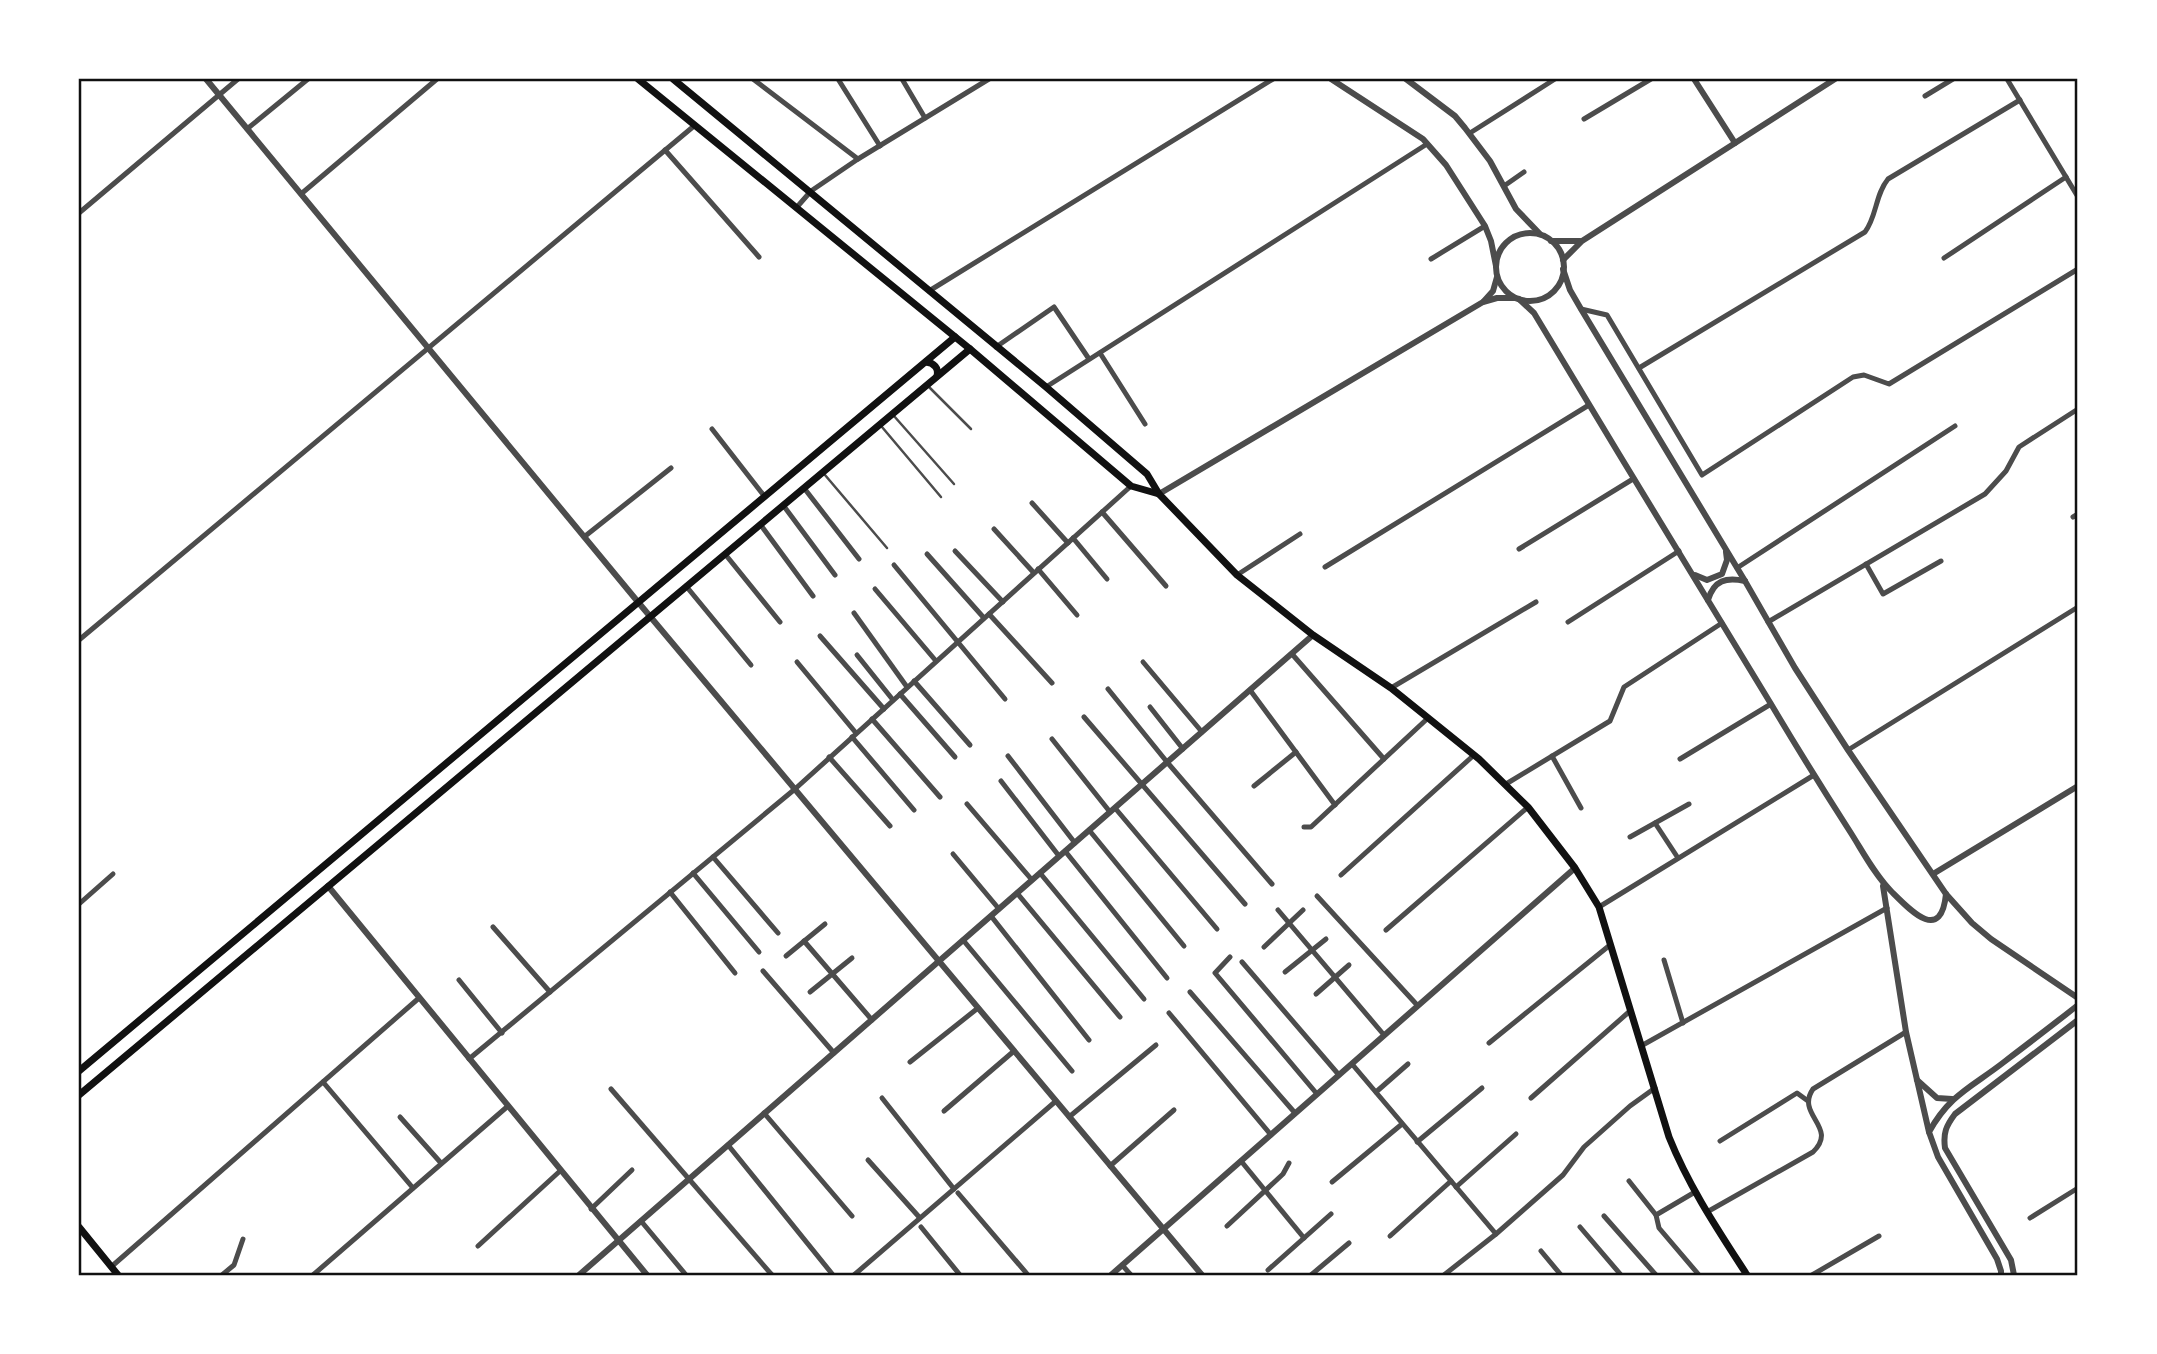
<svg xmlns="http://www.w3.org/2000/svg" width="2157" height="1354" font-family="Mulish,sans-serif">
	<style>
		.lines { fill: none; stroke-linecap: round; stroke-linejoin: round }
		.service { stroke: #4c4c4c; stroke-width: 2.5 }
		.minor { stroke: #4c4c4c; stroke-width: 5 }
		.tertiary { stroke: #4c4c4c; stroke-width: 6 }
		.secondary { stroke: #111; stroke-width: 7 }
		.neatline { fill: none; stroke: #111; stroke-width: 2.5 }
	</style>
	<rect width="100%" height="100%" fill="#fff"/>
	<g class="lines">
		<g class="service">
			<path d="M929 387 971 429"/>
			<path d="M894 416 954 484"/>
			<path d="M882 427 941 497"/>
			<path d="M825 475 887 548"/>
		</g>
		<g class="minor">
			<path d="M753 79 858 159"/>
			<path d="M838 79 880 146"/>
			<path d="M902 79 925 118"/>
			<path d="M2007 79 2078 197"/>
			<path d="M1925 96 1953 79"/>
			<path d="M1584 119 1651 79"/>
			<path d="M247 129 308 79"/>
			<path d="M1470 133 1555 79"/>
			<path d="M665 150 759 257"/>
			<path d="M1504 186 1524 172"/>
			<path d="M301 194 437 79"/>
			<path d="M797 207 811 191 858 159 989 79"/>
			<path d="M79 213 238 79"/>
			<path d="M1944 258 2066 177"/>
			<path d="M1431 259 1485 226"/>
			<path d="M929 291 1273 79"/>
			<path d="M1581 309 1607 315 1702 475 1853 377 1864 375 1889 384 2078 269"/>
			<path d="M996 347 1054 307 1089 359"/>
			<path d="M1100 353 1145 424"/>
			<path d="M1639 368 1865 232C1877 216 1875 195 1888 179L2020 100"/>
			<path d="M1046 387 1427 144"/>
			<path d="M712 429 765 497"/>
			<path d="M804 488 859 559"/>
			<path d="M1032 503 1068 543"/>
			<path d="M783 505 835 575"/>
			<path d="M1102 512 1166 586"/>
			<path d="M2073 517 2078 514"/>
			<path d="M760 524 813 596"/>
			<path d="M994 529 1034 573"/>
			<path d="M584 537 671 468"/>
			<path d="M1073 538 1107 579"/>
			<path d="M1519 549 1633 479"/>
			<path d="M955 551 1003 602"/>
			<path d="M725 554 780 622"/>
			<path d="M927 554 984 618"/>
			<path d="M1866 564 1883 594 1941 561"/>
			<path d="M894 565 1005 699"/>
			<path d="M1325 567 1589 405"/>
			<path d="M1737 568 1955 426"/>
			<path d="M1038 569 1077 615"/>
			<path d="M1237 575 1300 534"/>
			<path d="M686 586 751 665"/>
			<path d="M875 589 936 661"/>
			<path d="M854 613 907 687"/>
			<path d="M989 614 1052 683"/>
			<path d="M1568 622 1679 551"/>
			<path d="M1768 622 1985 494 2006 471 2019 447 2078 409"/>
			<path d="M820 636 884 709"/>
			<path d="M79 640 694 126"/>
			<path d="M1292 654 1384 759"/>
			<path d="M857 655 893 700"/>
			<path d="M797 662 856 733"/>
			<path d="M1143 662 1202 732"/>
			<path d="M914 681 970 745"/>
			<path d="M1391 688 1536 602"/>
			<path d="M1108 689 1167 762 1272 884"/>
			<path d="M1250 690 1335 805"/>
			<path d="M900 694 955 757"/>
			<path d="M1150 707 1183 749"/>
			<path d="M1084 717 1245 904"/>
			<path d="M872 719 940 797"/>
			<path d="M852 737 914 810"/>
			<path d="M1052 739 1110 812"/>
			<path d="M1848 750 2078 607"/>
			<path d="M1008 756 1075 843"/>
			<path d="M1552 756 1581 808"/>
			<path d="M829 757 890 826"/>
			<path d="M1680 759 1771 704"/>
			<path d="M1001 781 1059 856"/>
			<path d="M1506 784 1610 721 1624 687 1722 623"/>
			<path d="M1254 786 1296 752"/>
			<path d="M967 804 1032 880"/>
			<path d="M1115 808 1217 929"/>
			<path d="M1655 823 1678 858"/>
			<path d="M1304 827H1311L1428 718"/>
			<path d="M1089 830 1184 946"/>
			<path d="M1630 837 1689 804"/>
			<path d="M1065 851 1167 978"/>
			<path d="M953 854 999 909"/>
			<path d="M713 857 778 933"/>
			<path d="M693 873 759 952"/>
			<path d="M1040 873 1144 999"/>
			<path d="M1341 875 1474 755"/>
			<path d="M670 892 735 973"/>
			<path d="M1017 893 1120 1017"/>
			<path d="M1317 896 1418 1006"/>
			<path d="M79 904 113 874"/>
			<path d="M1599 907 1814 775"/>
			<path d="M1278 910 1384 1035"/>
			<path d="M991 916 1089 1040"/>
			<path d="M493 927 550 992"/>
			<path d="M1386 930 1528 807"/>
			<path d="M963 940 1072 1071"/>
			<path d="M804 941 872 1020"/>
			<path d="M1264 947 1303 910"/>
			<path d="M786 956 825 924"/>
			<path d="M1230 957 1215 973 1317 1094"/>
			<path d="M1664 960 1683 1023"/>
			<path d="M1242 962 1339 1075"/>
			<path d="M763 971 834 1053"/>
			<path d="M1285 972 1326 939"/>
			<path d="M459 980 502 1033"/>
			<path d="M810 992 852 958"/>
			<path d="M1190 992 1295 1113"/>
			<path d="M1316 994 1349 965"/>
			<path d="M1169 1013 1271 1135"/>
			<path d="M1489 1043 1610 945"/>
			<path d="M1641 1046 1887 908"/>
			<path d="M469 1059 795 789 1131 486"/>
			<path d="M910 1062 978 1008"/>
			<path d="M1352 1064 1496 1234"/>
			<path d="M323 1082 413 1188"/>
			<path d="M611 1089 772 1275"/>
			<path d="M1376 1092 1408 1064"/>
			<path d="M882 1098 954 1189"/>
			<path d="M1531 1098 1630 1011"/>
			<path d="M944 1111 1014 1051"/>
			<path d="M764 1113 852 1216"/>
			<path d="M400 1117 441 1163"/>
			<path d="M1069 1117 1156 1045"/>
			<path d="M1720 1141 1797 1093 1808 1101"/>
			<path d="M1417 1142 1482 1088"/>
			<path d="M728 1145 833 1275"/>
			<path d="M868 1160 920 1218"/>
			<path d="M1241 1161 1304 1238"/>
			<path d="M1110 1166 1174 1110"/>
			<path d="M1629 1181 1656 1215 1659 1228 1699 1275"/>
			<path d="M1332 1182 1402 1124"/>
			<path d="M1456 1187 1516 1134"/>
			<path d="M958 1193 1028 1275"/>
			<path d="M591 1209 632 1170"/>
			<path d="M1707 1212 1813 1152C1839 1127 1795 1115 1813 1089L1906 1032"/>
			<path d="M1656 1215 1695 1192"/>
			<path d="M1604 1216 1656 1275"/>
			<path d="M2030 1218 2078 1188"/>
			<path d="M641 1221 686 1275"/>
			<path d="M1227 1226 1283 1174 1289 1163"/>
			<path d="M921 1227 960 1275"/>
			<path d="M1580 1227 1621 1275"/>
			<path d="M1390 1236 1451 1181"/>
			<path d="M478 1246 560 1171"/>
			<path d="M1541 1251 1561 1275"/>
			<path d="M1122 1265 1131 1275"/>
			<path d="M111 1267 419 998"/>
			<path d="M1268 1270 1331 1214"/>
			<path d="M222 1275 234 1265 243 1239"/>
			<path d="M313 1275 508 1106"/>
			<path d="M854 1275 1056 1101"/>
			<path d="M1311 1275 1349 1243"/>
			<path d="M1444 1275 1496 1234 1563 1175 1584 1147 1630 1106 1655 1088"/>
			<path d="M1812 1275 1879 1236"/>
		</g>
		<g class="tertiary">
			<path d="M206 79 638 602 1202 1275"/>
			<path d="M1331 79 1423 139 1446 165 1485 226 1491 241 1496 266"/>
			<path d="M1406 79 1455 116 1465 128 1490 161 1516 209 1540 234"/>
			<path d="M1694 79 1735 143"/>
			<path d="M2078 79V80"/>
			<circle cx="1530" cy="267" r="34"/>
			<path d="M1551 241H1580"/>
			<path d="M1563 260 1582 241 1835 79"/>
			<path d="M1563 269 1570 290 1581 309 1745 581 1795 668 1848 750 1946 894 1972 923 1991 939 2078 998"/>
			<path d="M1519 299 1534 313C1612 444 1692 573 1771 704 1796 746 1822 788 1849 830 1862 850 1874 874 1891 891 1910 910 1941 944 1946 894"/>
			<path d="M1484 301 1493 291 1497 277"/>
			<path d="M1159 494 1483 302 1497 298H1515"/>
			<path d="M1695 575 1707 580 1722 574 1727 560 1726 552"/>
			<path d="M1708 600C1714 580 1726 577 1745 581"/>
			<path d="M1933 874 2078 786"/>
			<path d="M328 886 647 1275"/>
			<path d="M1883 886 1906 1032 1929 1132"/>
			<path d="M1917 1080 1937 1098 1952 1099"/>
			<path d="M579 1275 1313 635"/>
			<path d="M1111 1275 1575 868"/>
			<path d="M2001 1275V1271L1997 1259 1938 1157 1929 1132C1950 1094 1972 1087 2004 1062 2029 1043 2054 1024 2078 1005"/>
			<path d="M2014 1275 2011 1260 1945 1148C1943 1133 1946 1126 1955 1114L2078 1020"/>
		</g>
		<g class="secondary">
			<path d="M638 79 970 349 1131 486 1159 494"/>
			<path d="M673 79 1046 387 1147 474 1159 494 1237 575 1313 635 1391 688 1479 759 1528 807 1575 868 1599 907 1669 1137C1689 1187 1718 1230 1747 1275"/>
			<path d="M926 362C934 363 939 368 937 376"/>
			<path d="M79 1071 955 337"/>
			<path d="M79 1095 970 349"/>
			<path d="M79 1227 118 1275"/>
		</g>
	</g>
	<rect width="2157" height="1354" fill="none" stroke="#ffffff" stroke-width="161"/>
	<rect x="80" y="80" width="1996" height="1194" class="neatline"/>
</svg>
